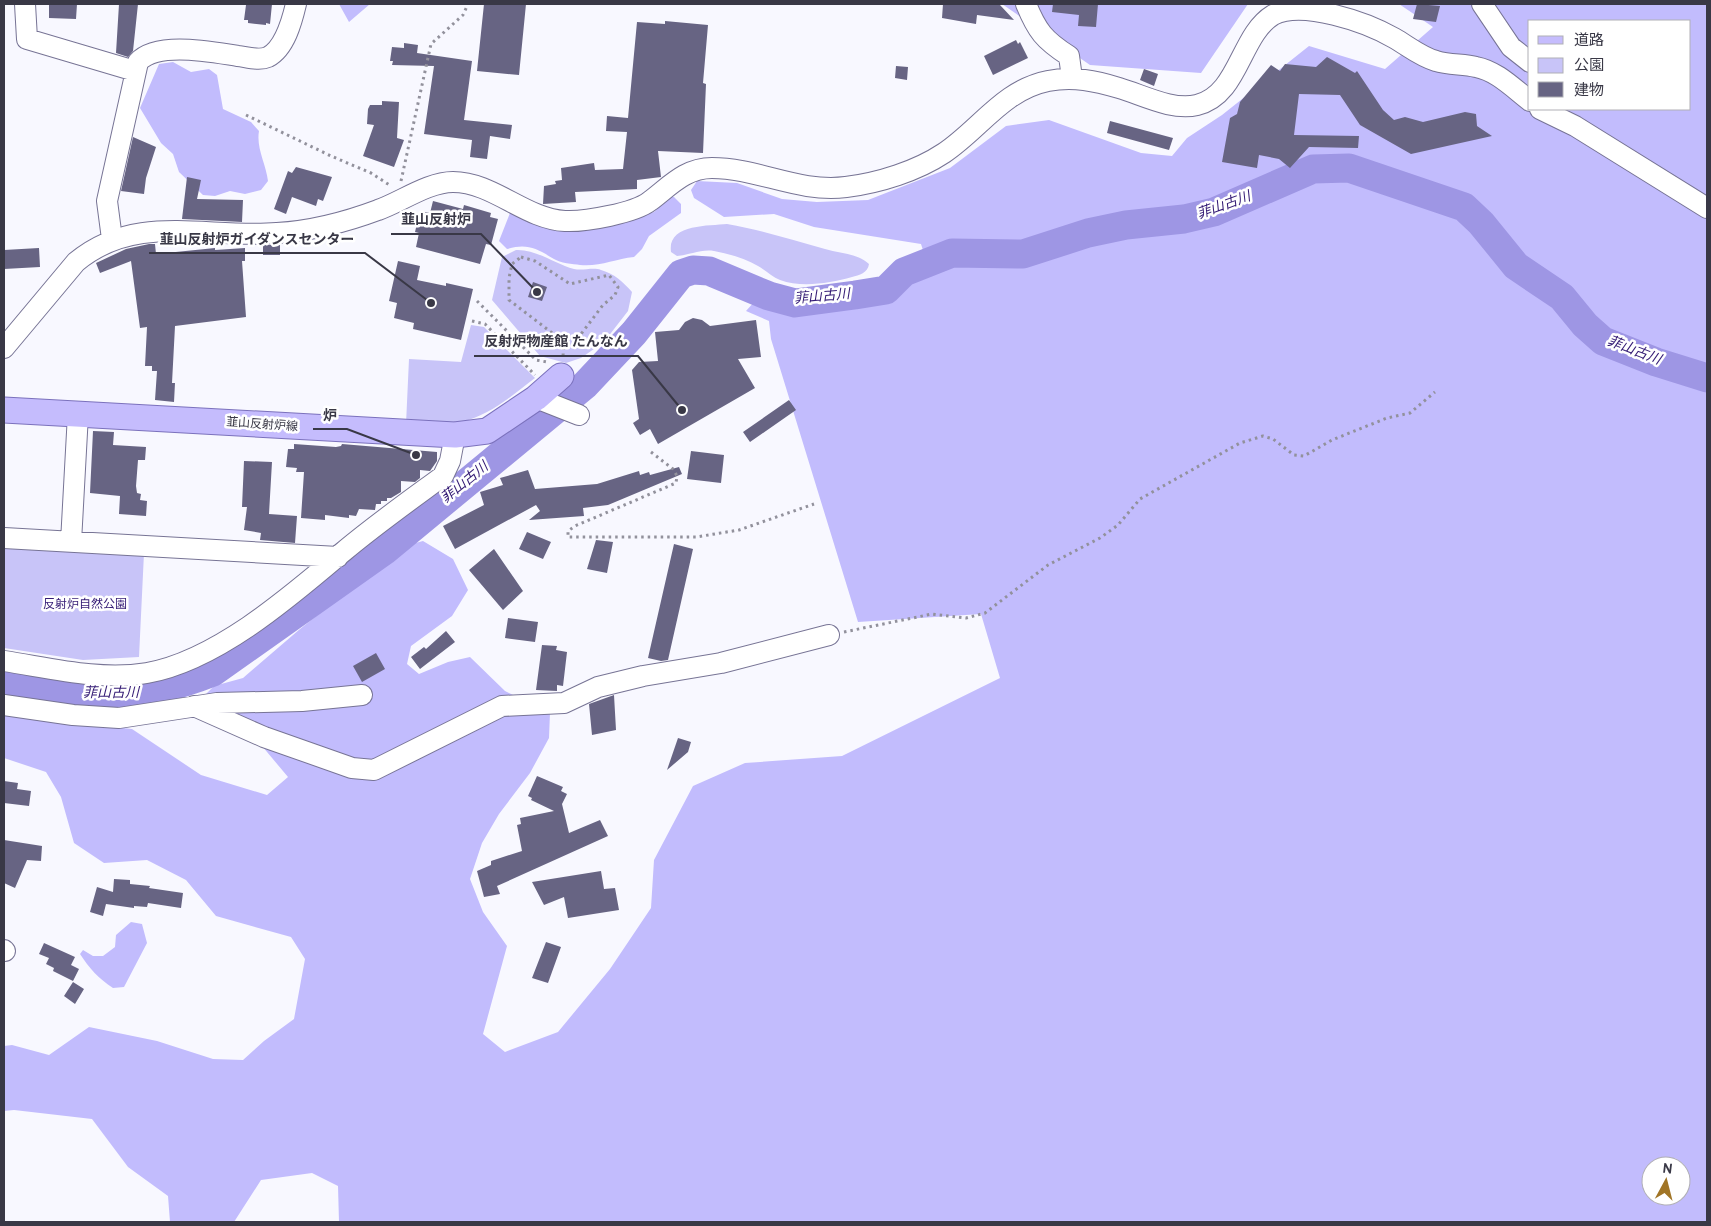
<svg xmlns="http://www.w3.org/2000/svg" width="1711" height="1226" viewBox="0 0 1711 1226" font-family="Overpass,'Noto Sans JP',sans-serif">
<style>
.green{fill:#c8c4f8}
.forest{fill:#c2bcfd;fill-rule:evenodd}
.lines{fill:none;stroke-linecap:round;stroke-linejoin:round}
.river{stroke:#9e96e4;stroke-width:29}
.building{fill:#676483}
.minor-casing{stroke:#777495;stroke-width:22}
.major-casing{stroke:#7b71bc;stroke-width:27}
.path{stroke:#92919c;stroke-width:3;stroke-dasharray:2.5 4;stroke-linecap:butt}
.minor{stroke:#fff;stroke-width:20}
.major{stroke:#c5bcfd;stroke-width:25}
.labels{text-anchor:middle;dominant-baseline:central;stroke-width:5;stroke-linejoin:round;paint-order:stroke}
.street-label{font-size:12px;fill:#393846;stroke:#fff}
.park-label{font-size:12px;fill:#341b75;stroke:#fff}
.water-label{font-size:14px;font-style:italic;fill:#331a74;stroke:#fff}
.leader{fill:none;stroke:#393846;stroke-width:2}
.callout-dot{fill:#393846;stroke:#fff;stroke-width:2}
.callout-label{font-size:14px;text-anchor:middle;font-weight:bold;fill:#393846;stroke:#fff;stroke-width:5;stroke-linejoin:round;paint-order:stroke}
</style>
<rect width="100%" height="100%" fill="#f8f8ff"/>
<!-- green -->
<path class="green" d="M727 224C761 230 792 240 825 249 841 254 857 253 869 264 868 273 859 275 852 277 830 283 802 288 780 280 772 277 765 270 758 266 745 258 729 254 714 251 701 249 690 255 677 256L671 252C667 224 708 226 727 224Z
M516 250C536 249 555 264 574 269 583 271 593 267 601 270 615 274 623 282 632 292L628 311 604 342 581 358 566 363 540 356 492 300 502 257Z
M471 325 484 327 535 378C513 395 489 416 461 422 444 426 424 423 406 424L409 359 461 362Z
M4 545 144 553 139 657 83 660 4 648Z"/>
<!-- forest -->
<path class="forest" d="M339 4H370L349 22Z
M1002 4H1248L1201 73 1090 65Z
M1399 4H1707V1222H339L338 1186 312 1173 261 1180 234 1222H170L168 1196 128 1167 92 1119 14 1110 4 1111V1046L12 1045 49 1055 89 1027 157 1041 213 1059 243 1060 264 1041 294 1019 305 959 291 937 216 916 186 880 147 860 104 863 74 843 61 797 46 772 4 758V714L132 729 201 775 267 795 288 777 262 746 205 695 214 686 243 678 300 629 404 546 423 541 453 559 468 590 452 616 411 646 407 664 419 674 448 662 470 657 505 691 550 713 549 738 530 773 499 814 482 843 470 879 483 912 507 946 483 1034 505 1052 558 1032 610 969 651 908 654 860 693 786 745 763 842 756 1000 678 981 614 858 622 771 339 769 321 746 311 755 301 800 310 887 298 929 269 921 244 814 227 774 214 724 217 694 198 691 190 697 181 737 183 782 199 817 202 868 200 950 168 1006 126 1049 120 1141 153 1172 156 1187 138 1222 115 1309 46 1385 69 1433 27ZM1530 21H1690V109H1530ZM1651 1166H1681V1196H1651Z
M173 62 191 72 209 69 217 75 223 109 251 122 259 131C256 148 266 164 268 181L261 190 245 194 230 191 215 196 203 195 179 172 173 154 161 143 140 108 159 64Z
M669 197H674L681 204V213L649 236 642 249 634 257C615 259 599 267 580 265 573 264 560 263 554 259 537 249 528 243 507 249L499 241 510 213 631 218 654 212Z
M131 922 142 924 147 943 124 987 113 988C99 979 89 968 80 954L83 950 93 956H103L115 947 116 935Z"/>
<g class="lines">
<!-- river -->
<path class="river" d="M4 682C34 687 65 694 96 695 137 697 175 687 213 672L384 551 585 385 634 333 681 274 693 270 709 271 769 296 795 303 855 295 886 290 904 272 952 253 1023 254 1088 233 1126 225 1184 219 1214 212 1313 169 1349 168 1464 207 1481 223 1516 266 1562 297 1585 325 1603 341 1656 362 1707 378"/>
</g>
<!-- building -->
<path class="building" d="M49 4H77L76 19 49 18Z
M119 4H138L133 51 128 57 116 53Z
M248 4H272L270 24 266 23V25L248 23V20H244L246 5Z
M484 4H526L519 75 477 71Z
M943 4 1000 5 1014 20 977 15 976 24 942 18Z
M1053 4H1098L1096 27 1078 26 1079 15 1052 12Z
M1417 4 1440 6 1436 22 1413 19Z
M665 21 708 25 703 83 706 84 703 153 658 151 661 177 637 180V189L575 192 576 202 543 204 544 186 556 184 555 181 562 180 561 168 594 163 595 170 623 169 627 132 606 131 607 116 628 118 637 22 665 24Z
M1016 40 1018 44 1020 42 1028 58 993 75 984 56Z
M404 43 418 45 417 53 472 61 464 120 512 125 510 139 490 136 487 159 470 157 472 140 424 134 434 66 392 65 393 61H390L392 47 404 48Z
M1327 57 1355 73 1357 71 1383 110 1394 120 1405 117 1423 122 1465 112 1476 114 1477 126 1492 136 1411 154 1360 125 1340 95 1299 94 1294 135 1359 136 1358 148 1309 147 1290 168 1279 159 1259 155 1257 168 1222 162 1230 118 1237 114 1240 102 1271 65 1280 71 1285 64 1316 67Z
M896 66 908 67 907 80 895 78Z
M1144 69 1158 74 1154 86 1140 80Z
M382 101 399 102 397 138 404 140 394 167 363 156 374 125 367 124 368 109 370 105H382Z
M1110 121 1173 138 1169 150 1107 133Z
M133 137 156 147 146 178 144 194 121 191Z
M296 167 332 177 323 201 318 199 316 206 292 197 286 214 274 209 288 171 292 173Z
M187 177 201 180 197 199 243 200 242 222 182 219Z
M433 201 463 209 464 205 491 213 490 217 498 219 491 245 486 244 480 264 416 247 419 233 415 232 420 211 430 213Z
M149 244H155L156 254 215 248V250L245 248V261H242L246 317 175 326 172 383H175L174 402 155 400 157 371H152V366H145L147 327 140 328 131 261 100 273 96 263 126 249Z
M263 245H280V255H263Z
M39 248 40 267 4 269V250Z
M398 261 420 266 417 280 446 286V283L473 289 461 340 413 329 414 323 394 318 397 303 389 301Z
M533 282 547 287 542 301 528 297Z
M693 318 702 320 710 326 756 320 761 357 738 359 755 388 658 444 650 429 640 435 633 423 639 419 632 370 639 362 658 361 655 332 679 330 685 322Z
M789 400 796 410 750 442 743 432Z
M93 431 114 432 113 445 146 447 145 460H138L136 486 137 493 141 494 140 500 147 501 146 516 119 514 120 496 90 493Z
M294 444 336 447 341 446 342 444 437 452V461L430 471 420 470V478L415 482 401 481V492L391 498H387V501H381V504H376L375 510 359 509 356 516 349 515V518L325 515V520L301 518 304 472H296L297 468 286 467 288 449H294Z
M691 451 724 455 721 483 687 479Z
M244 461 272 462 269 514 297 516 295 543 260 540 261 533 244 530 247 507H242Z
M679 467 682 474 608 505 583 508 584 516 529 520 540 511 536 505 455 549 443 526 484 505 480 492 503 485 500 478 528 470 535 489 597 484 639 471 640 475 649 472 650 475Z
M527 532 551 542 543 559 519 549Z
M596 540 613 542 607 573 587 569Z
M674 544 693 549 668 660 661 661 648 658Z
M494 549 523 591 503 610 469 570Z
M508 618 538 622 535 642 505 638Z
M446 631 455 642 420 669 411 657 424 647 426 649Z
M542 645 557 646 556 650 567 652 563 686 557 685V691L536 690Z
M376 653 385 669 362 682 353 666Z
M614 695 616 730 592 735 589 704Z
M678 738 691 742 688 752 667 770Z
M537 776 563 787 561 791 567 794 562 804 569 833 600 820 608 836 497 886 500 894 484 897 477 871 491 865V861L522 851 517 825 521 824 520 818 554 811 531 800 532 798 528 796Z
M4 781 18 783 17 789 31 791 29 806 4 803Z
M4 840 42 846 41 861 27 860 15 888 4 883Z
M601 871 604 889 615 888 619 910 568 918 564 897 544 905 532 882Z
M114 879 130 880V884L150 886 149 888 183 893 181 908 148 903 147 907 134 906V908L106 904 103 916 90 912 97 887 113 892Z
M546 942 561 947 548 983 532 978Z
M44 943 75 957 71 965 79 969 73 981 53 971 54 968 46 964 49 958 39 954Z
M73 982 84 989 75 1004 64 996Z"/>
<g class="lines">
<!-- minor casing -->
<g class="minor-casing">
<path id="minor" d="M25 4 27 39 135 71
M1026 4C1037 31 1044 40 1069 56L1072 78
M1482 4 1511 47 1530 62
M1540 109 1575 126 1707 208
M112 239 107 201 138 62C157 41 211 52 238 56 247 57 259 61 268 57 285 48 292 21 296 4
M4 348 76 262C136 212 206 239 277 233 310 231 346 222 378 210 401 202 428 182 453 182 493 182 525 219 565 221 585 222 635 213 650 201 670 186 685 168 712 168 758 168 798 193 846 187 879 183 917 171 944 153 980 129 1003 90 1048 81 1073 76 1096 81 1119 88 1143 95 1172 111 1197 105 1239 95 1240 35 1273 15 1303 0 1366 22 1394 38 1408 46 1421 57 1436 61 1449 65 1463 64 1476 67 1497 71 1513 88 1530 101
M536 398 579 415
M4 538 338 557
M71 542 78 414
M4 661C50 668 100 681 147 673 216 661 290 597 343 552 375 525 409 501 443 476L450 461 455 435
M4 705 73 715 119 718 217 703 302 701 362 695
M194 706 264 737 352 768 374 770 502 706 564 703 598 687 643 676 721 663 829 635
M4 950 5 951"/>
</g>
<!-- major casing -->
<g class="major-casing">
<path id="major" d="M4 410 455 435 487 431 536 398 561 376"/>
</g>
<!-- path -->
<path class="path" d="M246 115 331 156 371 173 391 186
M401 181 431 44 463 15 468 4
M521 257 535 261 570 284 609 275 618 287 615 295 603 305 575 342H564L509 300V278L512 264Z
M477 301 536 360 547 362
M472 321 485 324 535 375
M563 356 564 342
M651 452 673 469 677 476 676 483 575 526 568 531V537H696L739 530 814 504
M844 632 932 614 966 618 985 613 1048 565 1100 538 1118 525 1140 499 1240 443 1263 436 1273 439 1294 455 1304 456 1332 440 1387 418 1410 413 1435 392"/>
<!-- minor -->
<use href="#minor" class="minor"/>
<!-- major -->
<use href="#major" class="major"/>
</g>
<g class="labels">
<!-- street labels -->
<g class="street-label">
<text transform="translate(262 425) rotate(4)">韮山反射炉線</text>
</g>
<!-- park labels -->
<g class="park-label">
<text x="85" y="605">反射炉自然公園</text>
</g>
<!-- water labels -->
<g class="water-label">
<text transform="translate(1224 206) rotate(-20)">菲山古川</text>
<text transform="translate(822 297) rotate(-5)">菲山古川</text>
<text transform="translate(1634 351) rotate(21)">菲山古川</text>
<text transform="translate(465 483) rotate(-39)">菲山古川</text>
<text x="111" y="693">菲山古川</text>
</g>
</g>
<!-- callouts -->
<path class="leader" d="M537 292L481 234H391M431 303L365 253H149M682 410L638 356H474M416 455L347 429H313"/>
<g class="callout-dot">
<circle cx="537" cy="292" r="5"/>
<circle cx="431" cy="303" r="5"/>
<circle cx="682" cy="410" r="5"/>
<circle cx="416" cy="455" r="5"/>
</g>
<g class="callout-label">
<text x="436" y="224">韮山反射炉</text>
<text x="257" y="244">韮山反射炉ガイダンスセンター</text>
<text x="556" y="346">反射炉物産館 たんなん</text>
<text x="330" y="420">炉</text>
</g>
<!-- border -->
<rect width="1711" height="1226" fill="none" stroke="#393846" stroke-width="10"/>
<!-- legend -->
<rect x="1528" y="20" width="162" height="90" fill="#ffffff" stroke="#b0afb5"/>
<rect x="1538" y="36" width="25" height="8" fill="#c5bcfd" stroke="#b0afb5"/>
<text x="1574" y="45" font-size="15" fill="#393846">道路</text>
<rect x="1538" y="58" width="25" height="15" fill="#c8c4f8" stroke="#b0afb5"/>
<text x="1574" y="70" font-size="15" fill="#393846">公園</text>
<rect x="1538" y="82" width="25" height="15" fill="#676483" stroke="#b0afb5"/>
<text x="1574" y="95" font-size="15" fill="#393846">建物</text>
<!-- north arrow -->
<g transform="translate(1666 1181) rotate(7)"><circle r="24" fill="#ffffff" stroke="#b0afb5"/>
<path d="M0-4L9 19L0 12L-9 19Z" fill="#a17526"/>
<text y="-8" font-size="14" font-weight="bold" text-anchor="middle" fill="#393846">N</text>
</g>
</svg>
